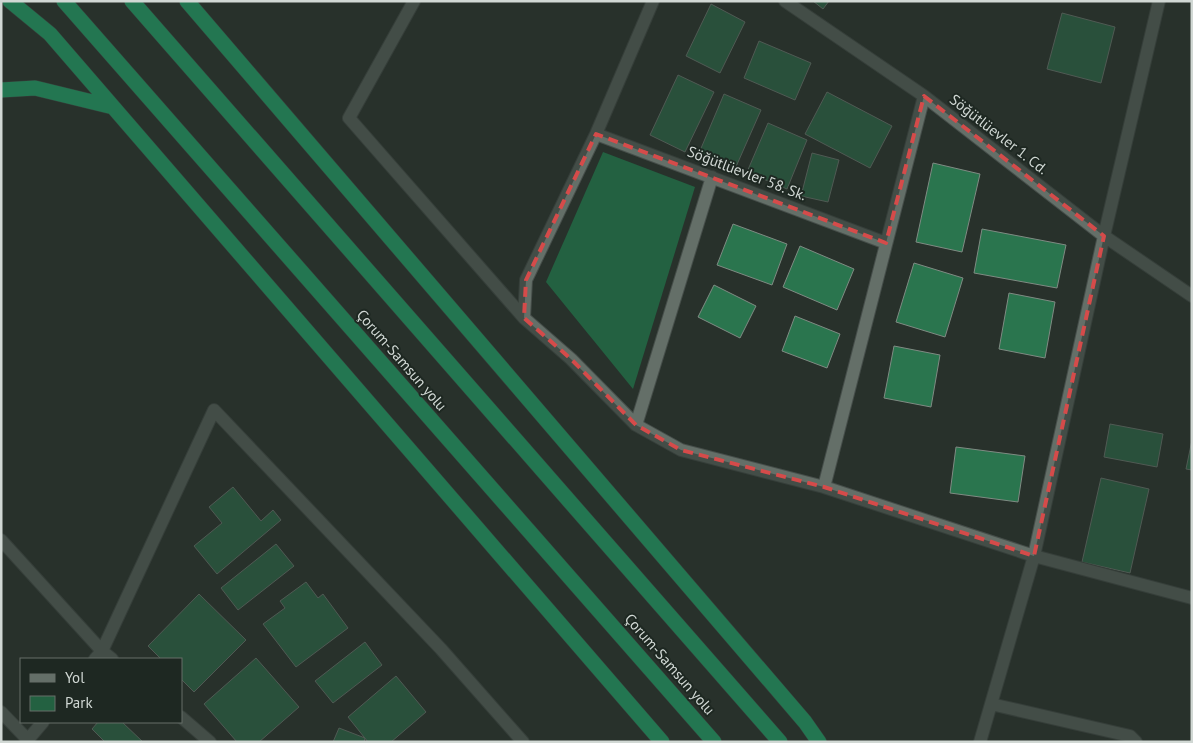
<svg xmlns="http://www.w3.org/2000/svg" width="1193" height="743" viewBox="0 0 1193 743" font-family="'PT Sans',sans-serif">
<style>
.green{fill:#236141}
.building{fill:#2a754e;stroke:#7f8b83}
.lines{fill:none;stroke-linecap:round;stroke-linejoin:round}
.minor-casing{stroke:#464e4a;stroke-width:14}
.highway-casing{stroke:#464e4a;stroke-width:16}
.minor{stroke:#646f68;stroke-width:12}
.highway{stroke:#1ec97f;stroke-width:15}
.marked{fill:none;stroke:#d54b4a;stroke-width:4;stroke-dasharray:10 6;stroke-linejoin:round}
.labels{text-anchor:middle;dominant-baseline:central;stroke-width:4;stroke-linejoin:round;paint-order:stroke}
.street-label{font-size:15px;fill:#d1d8d4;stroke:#1e2822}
</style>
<rect width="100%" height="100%" fill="#28312b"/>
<!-- green -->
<path class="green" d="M603 152 695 187 633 389 546 282Z"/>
<!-- building -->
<path class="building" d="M813 1H829L823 9Z
M711 4 745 22 720 73 686 56Z
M1062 13 1115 27 1101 83 1047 69Z
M759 41 811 63 795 100 744 78Z
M678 75 714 92 685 152 650 135Z
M827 92 892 126 870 168 805 134Z
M724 94 761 110 735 169 699 153Z
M768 123 807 140 787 189 747 172Z
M812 153 839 160 828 202 801 196Z
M933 163 980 174 962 252 916 242Z
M733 224 787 244 772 285 717 265Z
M982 229 1066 245 1057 288 974 273Z
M800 246 854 269 837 310 783 287Z
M914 263 963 278 945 337 896 322Z
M714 285 756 306 740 338 698 317Z
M1009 293 1055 302 1045 358 999 349Z
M795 316 840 334 827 368 782 351Z
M894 346 940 355 931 407 884 398Z
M1110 424 1163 434 1157 467 1104 457Z
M1192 440V470L1186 469Z
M956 447 1025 456 1018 502 950 493Z
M1101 478 1149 489 1130 573 1082 562Z
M233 487 261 521 273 510 281 520 217 574 194 546 222 523 209 507Z
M276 544 294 566 238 610 221 588Z
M306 582 318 598 323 594 348 628 296 667 263 624 285 608 280 601Z
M199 594 246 640 194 692 181 679V659H161L148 646Z
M365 642 382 665 333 703 315 681Z
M256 658 299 707 259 742H237L204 704Z
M396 676 426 712 391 742H368L348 717Z
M98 722H122L143 742H105L92 729Z
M339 728 365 738 364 742H333Z"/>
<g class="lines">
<!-- minor casing -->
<g class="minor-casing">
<path id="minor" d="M414 1 349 118 524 318 571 359 636 425 681 450 824 487
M785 1 924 96 1104 236 1192 296
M924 96 824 487 1034 556 1192 598
M596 134 886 243
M524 318 526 280 596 134 653 1
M636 425 712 177
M1 540 102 651 112 659
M95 659 102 651 214 410 441 649 523 742
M991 704 1130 736 1136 742
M1 712 28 740
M181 717 210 742
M26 742 43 722
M980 742 1034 556 1104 236 1159 1"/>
</g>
<!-- highway casing -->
<g class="highway-casing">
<path id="highway" d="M10 1 50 34 662 742
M64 1 714 742
M132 1 780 742
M187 1 805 722 819 742
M1 90 35 88 113 107"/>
</g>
<!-- minor -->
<use href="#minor" class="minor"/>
<!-- highway -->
<use href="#highway" class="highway"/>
</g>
<!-- marked area -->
<path d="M0 0H1193V743H0ZM924 96 1104 236 1034 556 824 487 681 450 636 425 571 359 524 318 526 280 596 134 886 243Z" fill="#28312b" fill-opacity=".55" fill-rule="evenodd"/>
<path class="marked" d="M924 96 1104 236 1034 556 824 487 681 450 636 425 571 359 524 318 526 280 596 134 886 243Z"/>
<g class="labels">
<!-- street labels -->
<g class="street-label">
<text transform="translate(999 134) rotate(38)">Söğütlüevler 1. Cd.</text>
<text transform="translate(747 173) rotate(21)">Söğütlüevler 58. Sk.</text>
<text transform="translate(402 360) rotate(49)">Çorum-Samsun yolu</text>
<text transform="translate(670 664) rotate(49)">Çorum-Samsun yolu</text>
</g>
</g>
<!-- border -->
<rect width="1193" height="743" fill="none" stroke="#d1d8d4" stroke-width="5"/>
<!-- legend -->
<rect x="20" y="658" width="162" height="65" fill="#1e2822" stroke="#666e69"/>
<rect x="30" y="674" width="25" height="8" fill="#646f68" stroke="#666e69"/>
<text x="65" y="683" font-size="15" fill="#d1d8d4">Yol</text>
<rect x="30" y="696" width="25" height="15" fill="#236141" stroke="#666e69"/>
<text x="65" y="708" font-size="15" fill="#d1d8d4">Park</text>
</svg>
